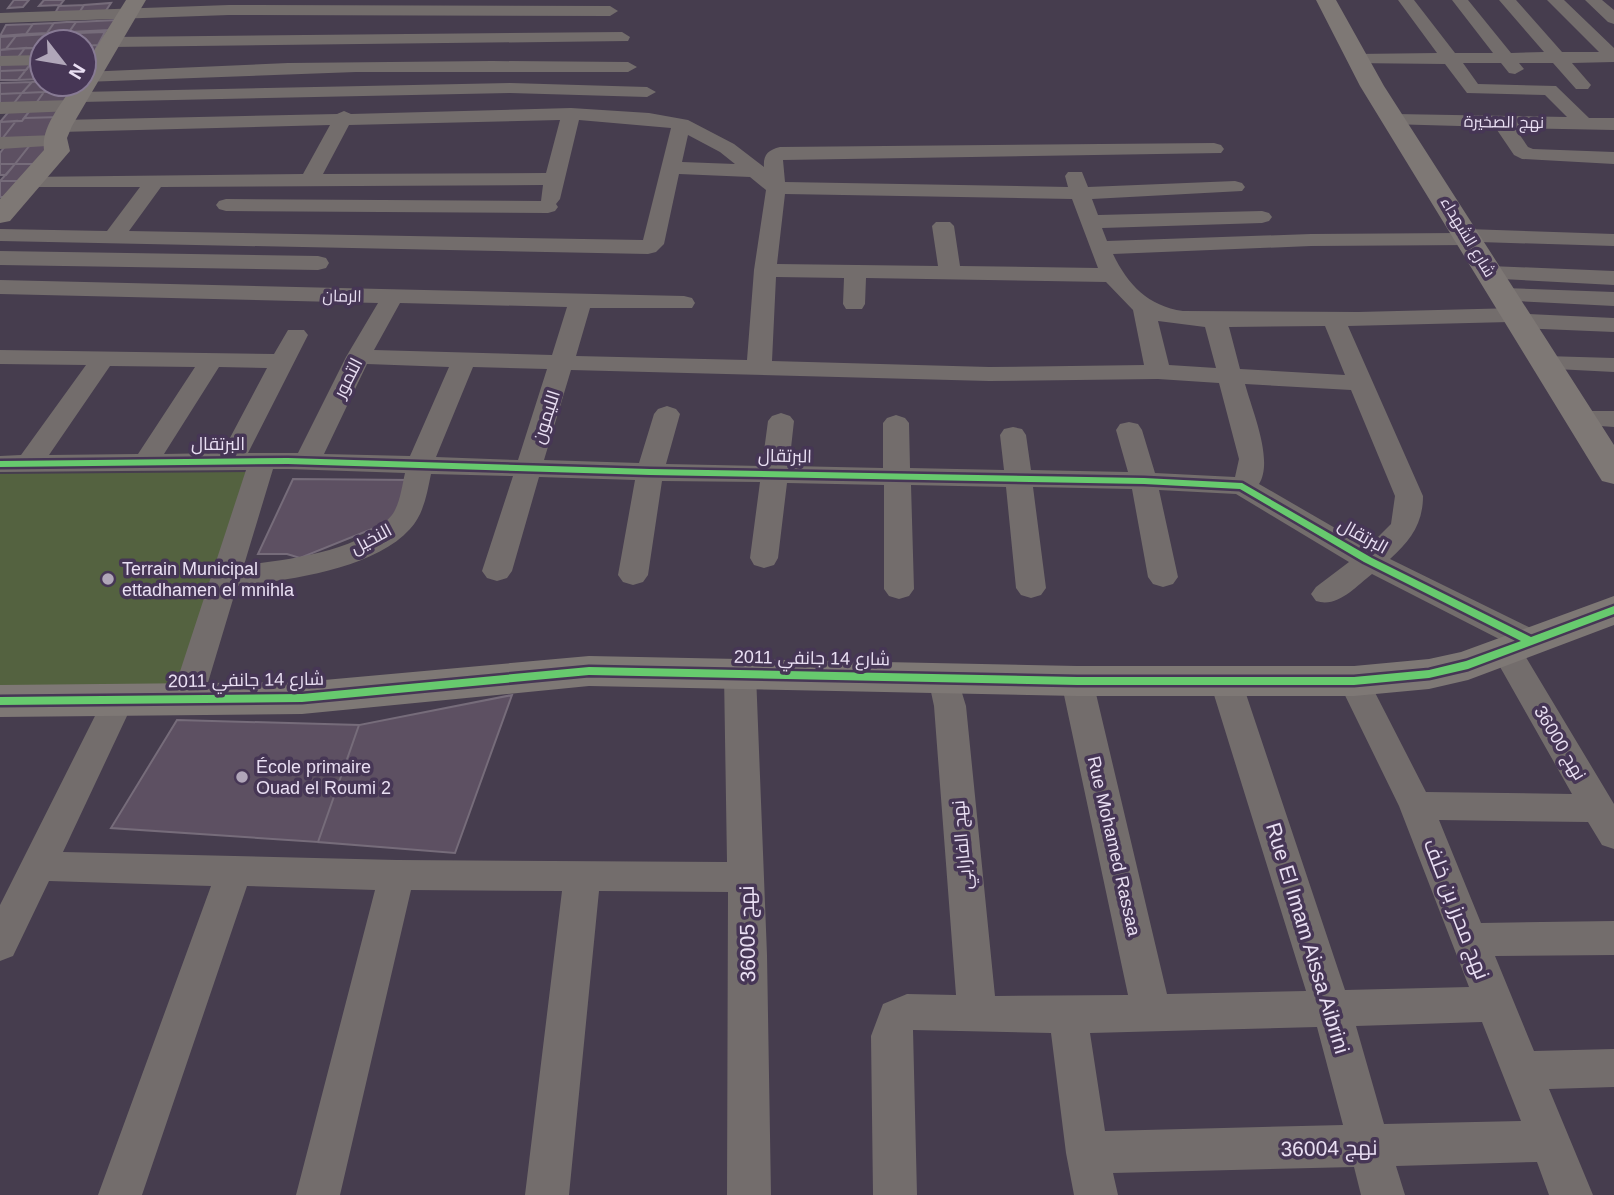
<svg xmlns="http://www.w3.org/2000/svg" width="1614" height="1195" viewBox="0 0 1614 1195" font-family="Arial,Cairo,sans-serif">
<style>
.green{fill:#546240}
.building{fill:#5d5062;stroke:#766c7a;stroke-width:2}
.lines{fill:none;stroke-linecap:round;stroke-linejoin:round}
.street{fill:#736d6c;fill-rule:evenodd}
.secondary{fill:#7e7875;fill-rule:evenodd}
.cycleway-casing{stroke:#463655;stroke-width:5}
.cycleway{fill:#67ca6e;fill-rule:evenodd}
.poi-dot{fill:#b0a6b9;stroke:#463655;stroke-width:2.5}
.labels{text-anchor:middle;dominant-baseline:central;stroke-width:7;stroke-linejoin:round;paint-order:stroke}
.far-street-label{font-size:16px;fill:#e9dff3;stroke:#463655}
.street-label{font-size:18px;fill:#e9dff3;stroke:#463655}
.poi-label{font-size:18px;fill:#e9dff3;stroke:#463655;text-anchor:start}
.near-street-label{font-size:21px;fill:#e9dff3;stroke:#463655}
</style>
<rect width="100%" height="100%" fill="#463d4e"/>
<!-- green -->
<path class="green" d="M253 472 178 692 0 685V474Z"/>
<!-- building -->
<path class="building" d="M14 0H29L23 7 8 8Z
M44 0H64L60 5 39 6Z
M111 3 105 12 79 13 84 5Z
M84 5 79 13 54 15 59 6Z
M117 20 110 30 69 32 76 22Z
M67 22H76L69 32 47 33 54 23Z
M54 23 47 33 26 34 33 24Z
M33 24 26 34 0 36 6 25Z
M105 32 98 45 84 46V42H72L79 33Z
M79 33 72 42H44L49 34Z
M49 34 39 48 6 49 16 36Z
M16 36 6 49 0 50V37Z
M98 45 92 57H84V46Z
M25 48H42V59L16 60Z
M25 48 16 60 0 61V50Z
M34 60 26 70 0 71V62Z
M42 65V79L18 80 29 66Z
M26 70 18 80H0V71Z
M42 81V84H51L44 92 22 93 32 82Z
M32 82 22 93 0 94V83Z
M51 84H81L76 91 44 92Z
M76 91 71 103 34 106 44 92Z
M44 92 34 106 11 107 22 93Z
M22 93 11 107 0 108V94Z
M69 106 61 117 24 118 32 108Z
M32 108 22 121 0 122 11 109Z
M61 117 46 137 2 139 16 121H22L24 118Z
M16 121 2 139H0V122Z
M55 144 38 164H15L30 145Z
M6 145H30L15 164H0V153Z
M0 164H15L6 175H0Z
M15 164H38L24 181H0Z
M0 181H24L11 197H0Z
M293 479 412 480 397 519 300 558 287 554H258Z
M512 695 455 853 318 842 359 725Z
M177 720 359 725 318 842 111 828Z"/>
<g class="lines">
<!-- street -->
<path class="street" d="M1398 0H1414L1455 53H1493L1452 0H1468L1511 53 1544 52 1499 0H1516L1562 52H1599L1547 0H1564L1614 48V62L1572 63 1591 85 1588 89H1576L1553 63H1519L1524 69 1515 74 1509 73 1501 63H1463L1478 84 1556 86 1589 118H1614V130L1515 128 1528 147 1533 149 1614 152V164L1522 159 1514 155 1495 127 1388 124 1386 120 1395 114 1567 117 1545 95 1467 93 1445 64 1350 63 1347 59 1350 55 1356 54 1437 53Z
M1585 0H1602L1614 10V24L1608 22Z
M229 5 610 6 618 11 610 16 229 15 0 23V13Z
M622 32 630 37 628 41 111 47 103 42 111 37Z
M42 55V65L0 66V56Z
M492 61 628 62 637 67 628 72H356L84 82V72L288 63Z
M510 83 647 87 656 92 647 97 510 93 81 102 83 105 81 109 74 111 0 114V102L72 100 70 97 73 93 79 92Z
M571 108 649 113 688 120 734 144 764 167C763 155 768 150 780 147L1214 143 1221 145 1224 149 1221 153 783 160 785 182 1068 187 1065 176 1068 172H1082L1088 187 1235 181 1242 183 1245 187 1242 191 1092 199 1098 215 1262 211 1269 213 1272 217 1269 221 1262 223 1102 228 1107 241 1311 234 1458 233 1467 229 1614 234V246L1479 242 1470 245 1311 246 1113 254C1128 285 1148 306 1183 311L1358 312 1517 308 1525 310 1528 314 1614 318V332L1521 328 1510 322 1348 326 1423 496C1423 524 1410 541 1390 559L1541 633 1545 641 1541 649 1530 652 1521 649 1614 804V849L1602 845 1588 822 1439 820 1481 923 1614 921V955L1495 956 1534 1051 1614 1049V1087L1549 1089 1593 1195H1549L1537 1162 1396 1166 1405 1195H1361L1354 1167 1113 1173 1118 1195H1074L1066 1153 1051 1033 913 1030 917 1195H873L871 1036 883 1004 907 994 956 995 934 706 928 678 933 670 944 666 955 670 966 706 995 996 1128 995 1061 681 1066 673 1077 669 1088 673 1093 681 1167 994 1306 991 1210 682 1215 674 1226 670 1237 674 1242 682 1345 990 1469 987 1399 806 1338 681 1343 673 1354 669 1365 673 1426 792 1572 794 1491 651 1495 643 1503 641 1372 574C1355 587 1338 608 1316 601L1311 594 1316 587 1349 562 1236 494 1159 490 1178 577 1173 584 1163 587 1153 584 1148 577 1132 489 1033 487 1046 588 1041 595 1031 598 1021 595 1016 588 1006 487 911 485 914 589 909 596 899 599 889 596 884 589V485L787 483 778 558 774 565 764 568 754 565 750 558 760 482 662 481 648 575 643 582 633 585 623 582 618 575 635 480 539 477 512 571 507 578 497 581 487 578 482 571 513 476 431 474C427 493 424 514 410 529 374 569 289 580 237 586L203 699 198 708 187 711 176 708 171 699 246 470 0 472V456L21 455 86 365 0 364V350L274 354 288 330H304L308 335 248 453H298L346 357 378 303 0 294V280L684 296 692 298 695 303 692 308H590L576 356 747 360 754 270 766 190 750 177 679 174 664 244 656 252 648 254 0 241V229L107 231 140 187H30L23 185 20 181 23 177 303 174 330 125 60 132 51 126 60 120 337 114 344 111 351 114ZM560 120 546 173 323 174 349 125ZM579 120 671 128 643 240 129 231 161 187 543 185 541 201 226 199 219 201 216 205 219 209 226 211 548 213 555 211 558 207 556 204 560 199ZM688 135 720 152 735 164 682 162ZM785 194 1072 199 1098 268 960 266 954 226 950 222H936L932 226 938 266 777 264ZM776 277 844 278 843 304 846 309H862L865 304 866 278 1106 282 1133 310 1144 365 989 367 772 361ZM400 303 567 307 552 355 374 350ZM1158 321 1205 327 1216 368 1169 365ZM1325 326 1345 375 1240 369 1229 327ZM367 364 449 367 410 456 324 454ZM110 366 195 367 138 454 49 455ZM219 367 267 368 222 453 164 454ZM473 367 547 369 518 460 436 457ZM571 370 989 381 1158 379 1219 383 1239 459 1235 477 1155 473 1142 430 1138 424 1129 422 1120 424 1116 430 1128 472 1031 470 1026 435 1022 429 1013 427 1004 429 1000 435 1004 470 910 468 909 423 905 418 896 415 887 418 883 423V468L789 466 794 421 790 416 781 413 772 416 768 421 762 466 666 464 680 414 676 409 667 406 658 409 654 414 639 463 544 460ZM1245 384 1351 390 1395 496 1391 524 1368 547 1259 484C1274 461 1252 410 1245 384ZM273 469H288L405 473C402 486 400 504 392 515 363 551 287 560 244 565ZM1482 1022 1521 1121 1384 1124 1356 1026ZM1317 1027 1343 1125 1105 1131 1090 1033Z
M55 135 62 137 65 141 62 145 0 149V137Z
M0 251 318 256 326 258 329 263 326 268 318 270 0 265Z
M1490 266 1614 271V285L1482 278 1479 273 1482 268Z
M1504 288 1614 292V306L1496 300 1493 295 1496 290Z
M1545 356 1614 358V372L1536 368 1533 363 1536 358Z
M1581 411H1614V427L1572 424 1568 419 1572 414Z
M740 662 751 666 756 674 767 955 771 1195H727L728 892 599 891 569 1195H525L562 891 411 890 340 1195H296L375 890 247 886 142 1195H98L211 886 49 881 13 956 0 961V905L107 692 118 689 129 692 134 701 63 852 397 860 727 862 724 674 729 666Z"/>
<!-- secondary -->
<path class="secondary" d="M126 0H146L72 126 67 138 70 151 10 221 0 223V199L44 150C41 126 62 104 74 84H84V67Z
M1316 0H1336L1384 86 1614 445V484L1602 481 1597 473 1360 86Z
M1614 596V625L1468 680 1429 689 1354 696H1077L589 686 302 714 0 717V685L302 682 589 656 1077 666H1354L1429 659 1461 652Z"/>
<!-- cycleway casing -->
<g class="cycleway-casing">
<path id="cycleway" d="M288 458 650 469 1144 478 1242 483 1372 558 1531 637 1614 606V614L1468 669 1429 678 1354 685H1077L589 675 302 702 0 705V697L302 694 589 667 1077 677H1354L1429 670 1466 661 1521 641 1364 562 1240 489 1144 484 650 475 288 464 0 467V461Z"/>
</g>
<!-- cycleway -->
<use href="#cycleway" class="cycleway"/>
</g>
<!-- markers -->
<g class="poi-dot">
<circle cx="108" cy="579" r="7"/>
<circle cx="242" cy="777" r="7"/>
</g>
<g class="labels">
<!-- far-street labels -->
<g class="far-street-label">
<text transform="translate(1504 122) rotate(1)">نهج الصخيرة</text>
<text transform="translate(1468 237) rotate(59)">شارع الشهداء</text>
<text transform="translate(342 296) rotate(1)">الرمان</text>
</g>
<!-- street labels -->
<g class="street-label">
<text transform="translate(348 378) rotate(-63)">التمور</text>
<text transform="translate(546 417) rotate(-72)">الليمون</text>
<text x="218" y="444">البرتقال</text>
<text transform="translate(785 456) rotate(1)">البرتقال</text>
<text transform="translate(1363 536) rotate(29)">البرتقال</text>
<text transform="translate(371 539) rotate(-28)">النخيل</text>
<text transform="translate(812 658) rotate(1)">شارع 14 جانفي 2011</text>
<text transform="translate(246 680) rotate(-1)">شارع 14 جانفي 2011</text>
<text transform="translate(1560 743) rotate(59)">نهج 36000</text>
<text transform="translate(962 845) rotate(-95)">نهج الفارابي</text>
<text transform="translate(1114 846) rotate(77)">Rue Mohamed Rassaa</text>
</g>
<!-- poi labels -->
<g class="poi-label">
<text x="122" y="569">Terrain Municipal<tspan x="122" dy="21">ettadhamen el mnihla</tspan></text>
<text x="256" y="767">École primaire<tspan x="256" dy="21">Ouad el Roumi 2</tspan></text>
</g>
<!-- near-street labels -->
<g class="near-street-label">
<text transform="translate(1457 909) rotate(69)">نهج محرز بن خلف</text>
<text transform="translate(747 934) rotate(-91)">نهج 36005</text>
<text transform="translate(1308 938) rotate(73)">Rue El Imam Aissa Aibrini</text>
<text transform="translate(1329 1148) rotate(-1)">نهج 36004</text>
</g>
</g>
<!-- north arrow -->
<g transform="translate(63 63) rotate(121)"><circle r="33" fill="#463655" stroke="#877a94" stroke-width="2"/>
<path d="M0-5L12 26L0 18L-12 26Z" fill="#b0a6b9"/>
<text y="-10" font-size="19" font-weight="bold" text-anchor="middle" fill="#e9dff3">N</text>
</g>
</svg>
